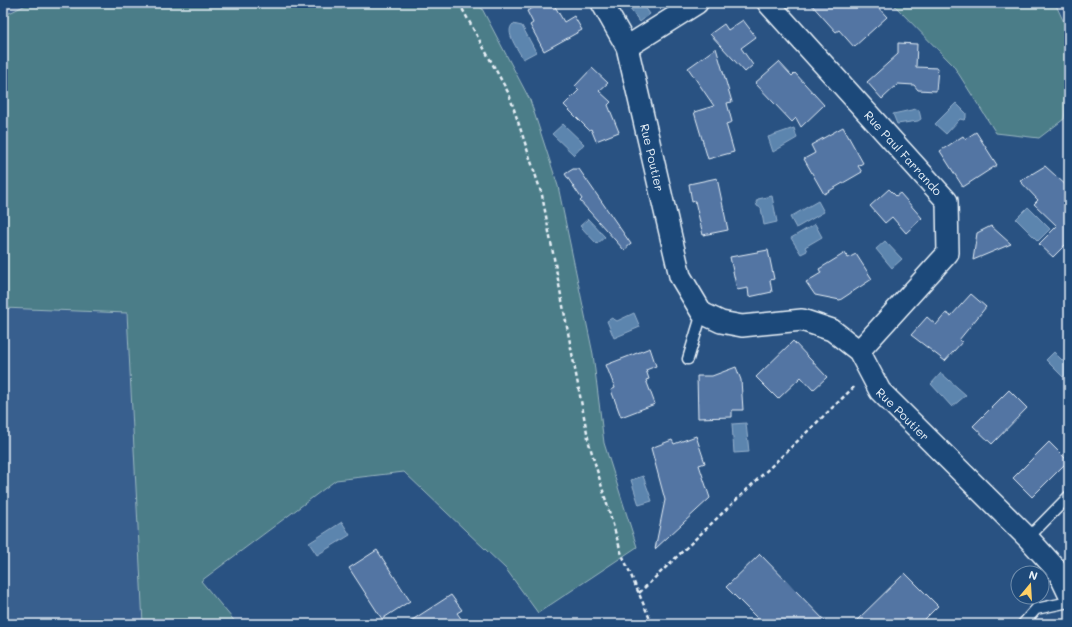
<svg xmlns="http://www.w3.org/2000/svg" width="1072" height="627" viewBox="0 0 1072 627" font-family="Mali,sans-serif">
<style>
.built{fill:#395f8e}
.green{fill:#4b7d88;stroke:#9ab7c0}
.water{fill:#5c85ae;stroke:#94b0cc}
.building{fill:#5274a3;stroke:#e8f1f8}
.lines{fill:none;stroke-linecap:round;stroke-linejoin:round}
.service-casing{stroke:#e8f1f8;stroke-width:13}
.minor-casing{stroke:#e8f1f8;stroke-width:24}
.path{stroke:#e8f1f8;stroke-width:2.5;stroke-dasharray:4 3;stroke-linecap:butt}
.service{stroke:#1f4a7a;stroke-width:10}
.minor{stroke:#1f4a7a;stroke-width:21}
.labels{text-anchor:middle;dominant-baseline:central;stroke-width:3.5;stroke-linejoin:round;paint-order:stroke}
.street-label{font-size:12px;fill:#e8f1f8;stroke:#1f4a7a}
</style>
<rect width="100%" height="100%" fill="#295282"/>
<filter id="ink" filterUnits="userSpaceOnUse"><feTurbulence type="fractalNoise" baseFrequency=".025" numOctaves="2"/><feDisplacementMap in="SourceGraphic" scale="8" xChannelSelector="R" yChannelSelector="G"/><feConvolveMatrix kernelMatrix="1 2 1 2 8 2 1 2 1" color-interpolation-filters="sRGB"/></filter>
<g filter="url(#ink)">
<!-- built -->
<path class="built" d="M3 3H30L3 16Z
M3 308 127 312 143 624H3Z"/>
<!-- green -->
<path class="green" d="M30 3H479L530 100 558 186 593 354 604 443 637 547 538 613 506 569 404 472 336 480 201 581 237 624H143L127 313 3 308V16Z
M892 3H1055L1069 33V82L1064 119 1039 138 996 133 953 65Z"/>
<!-- water -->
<path class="water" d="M628 3H642L650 14 640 22 626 4Z
M513 24 522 26 536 52 523 59C518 49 504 32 513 24Z
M956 103 966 113V118L964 120 960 119 946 134 935 124Z
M916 109 919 110 921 119 918 121 897 124 893 114Z
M563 124 584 144 574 155 552 134Z
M794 128 797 138 773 152 768 137Z
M772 196 777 222 764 225 761 208 757 206 756 202 758 199Z
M818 201 824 212 796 228 790 217Z
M1028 207 1050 229 1038 241 1016 219Z
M588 219 605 237 597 244 580 226Z
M815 224 822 237 805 247 807 251 801 254 791 238Z
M885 241 902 259 892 268 876 249Z
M634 313 640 327 614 338 607 321 612 318 617 321Z
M1054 352 1069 367V370L1063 377 1046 360Z
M941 373 966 395 952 407 931 384Z
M746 423 749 452 734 453 732 424Z
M643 476 652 501 639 505 631 480Z
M342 522 350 535 317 555 309 543Z"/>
<!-- building -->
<path class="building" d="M542 3H553L564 22 574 16 582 30 544 51 530 25 533 23 527 11Z
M810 3H874L887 17 854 47 839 30 836 32Z
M743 20 756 37 741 48 753 65 745 72 710 34 724 24 728 30Z
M898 43 917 44 916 67 938 68 936 91 918 90 914 85 898 84 882 99 867 82 898 54Z
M716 48 732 102 727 103 732 122 726 124 734 152 708 159 694 112 714 106 688 68Z
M779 62 792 76 795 73 824 105 801 127 796 118 792 122 755 83Z
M592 68 608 83 599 91 611 102 608 105 619 132 596 141 591 129 589 130 564 105 579 90 575 86Z
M843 127 863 163 858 166 862 172 824 194 804 159 815 153 811 145Z
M976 132 997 165 963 187 940 151 963 136 965 139Z
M1045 166 1069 188V241L1053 257 1039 244 1057 226 1034 204 1038 200 1020 181Z
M573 169H579L631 244 624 250 580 201 582 199 565 174Z
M717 178 728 230 703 235 695 201 692 202 689 184Z
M889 189 896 196 900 193 922 218 906 233 892 217 885 223 870 206Z
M991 226 1011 244 973 260 977 233Z
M768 250 774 279 770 280 772 292 749 297 748 288 737 290 730 257Z
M845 253 848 258 856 254 872 279 840 300 815 295 806 282 821 273 819 269Z
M971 294 986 307 959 340 962 342 945 361 911 335 927 317 936 325 946 313 951 316Z
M793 341 827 377 813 390 801 377 778 399 756 377Z
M650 348 656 366 646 370 649 379 646 380 655 404 621 417 611 390 615 388 606 365Z
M736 367 741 380 743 410H732V417L698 418 697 376H712Z
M1009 390 1027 408 992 444 973 426Z
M696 436 705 463 699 465 710 498 655 549 665 500 651 448 672 440 674 444Z
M1049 442 1068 461 1032 497 1013 478Z
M377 550 410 601 382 619 349 568Z
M760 554 828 624H763L726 587Z
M905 573 938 606 920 624H853Z
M451 595 462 610 457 613 465 624H406Z"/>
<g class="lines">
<!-- service casing -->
<g class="service-casing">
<path id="service" d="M688 359 702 313
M1028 538 1069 496
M1023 624 1036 609 1069 602"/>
</g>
<!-- minor casing -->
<g class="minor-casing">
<g id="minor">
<path id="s1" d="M602 3 627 47 680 276 702 313 721 322 742 326 802 320 832 330 859 351 880 391 1028 538 1058 571 1069 594"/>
<path id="s2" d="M768 3 947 201 948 253 859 351"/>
<path d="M627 47 697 3"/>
</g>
</g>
<!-- path -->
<path class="path" d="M459 3 509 94 542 195 589 443 621 552 652 624
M639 593 855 386"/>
<!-- service -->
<use href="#service" class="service"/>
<!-- minor -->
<use href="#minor" class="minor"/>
</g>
</g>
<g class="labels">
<!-- street labels -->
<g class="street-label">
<text stroke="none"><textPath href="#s2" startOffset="202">Rue Paul Farrando</textPath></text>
<text stroke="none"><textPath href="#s1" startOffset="164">Rue Poutier</textPath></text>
<text stroke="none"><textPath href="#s1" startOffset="575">Rue Poutier</textPath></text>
</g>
</g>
<!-- margin -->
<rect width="1072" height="627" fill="none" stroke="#1f4a7a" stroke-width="16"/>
<rect x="8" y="8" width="1056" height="611" fill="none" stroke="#e8f1f8" stroke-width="1.5" filter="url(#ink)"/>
<!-- north arrow -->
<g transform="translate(1030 585) rotate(18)"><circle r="19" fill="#1f4a7a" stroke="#6f8dac"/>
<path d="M0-3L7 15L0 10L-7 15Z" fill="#ffd166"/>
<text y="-6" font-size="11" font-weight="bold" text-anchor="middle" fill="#e8f1f8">N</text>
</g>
</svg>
